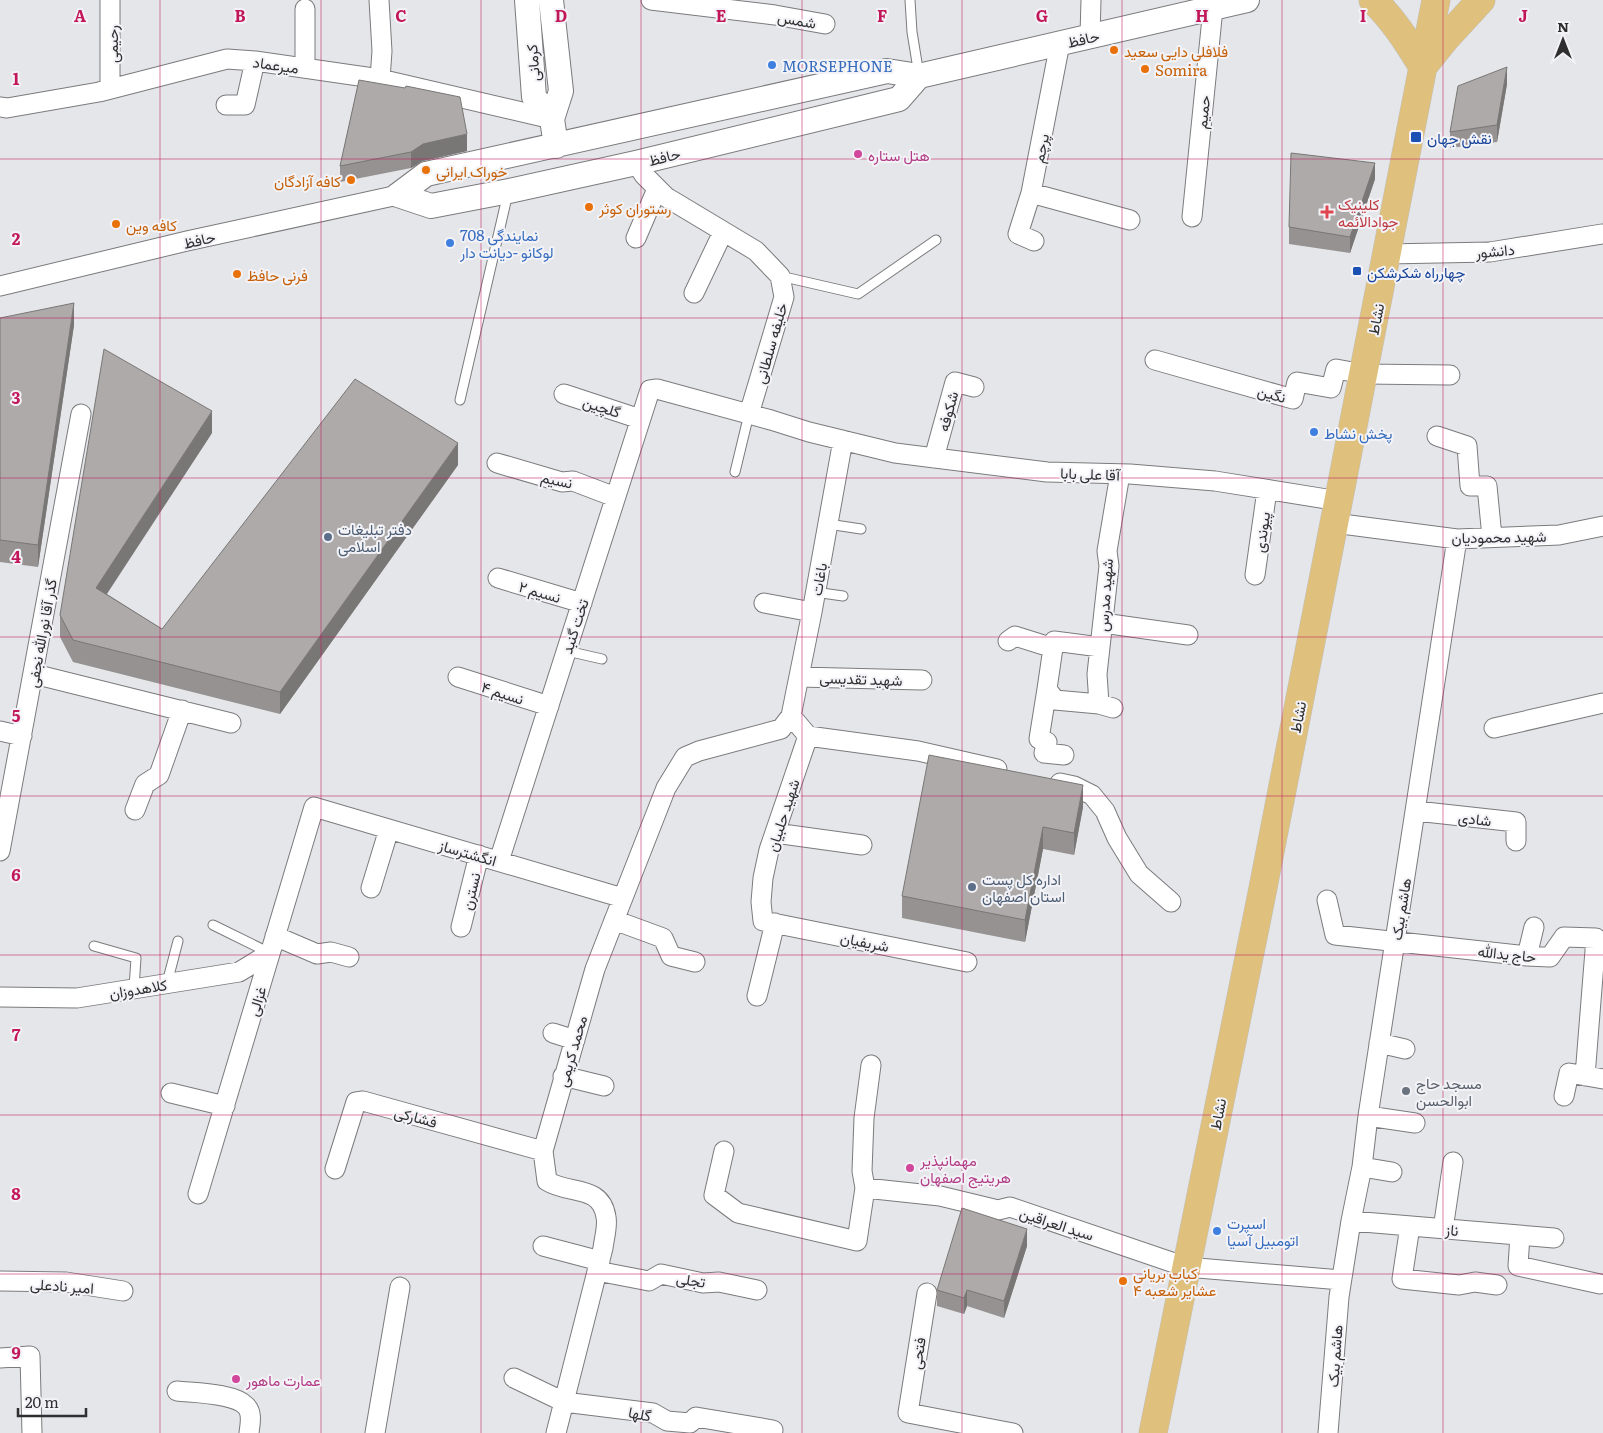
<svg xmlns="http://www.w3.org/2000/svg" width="1603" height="1433" viewBox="0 0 1603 1433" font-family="Literata,Vazirmatn,serif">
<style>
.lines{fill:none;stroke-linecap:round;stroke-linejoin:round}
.service-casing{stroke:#7b7b7e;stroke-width:11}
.minor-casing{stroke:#7b7b7e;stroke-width:21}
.tertiary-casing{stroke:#7b7b7e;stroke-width:26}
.primary-casing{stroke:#c1c1c1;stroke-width:29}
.service{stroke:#fff;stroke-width:9}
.minor{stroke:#fff;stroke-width:19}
.tertiary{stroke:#fff;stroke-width:24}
.primary{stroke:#dfc07c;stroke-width:28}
.wall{fill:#959291}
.shaded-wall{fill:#797776}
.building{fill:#adaaa9;stroke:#797776}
.grid{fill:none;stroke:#c2185b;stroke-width:1;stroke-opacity:0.55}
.food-dot{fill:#e8710a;stroke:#f3f3f7;stroke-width:2}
.shop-dot{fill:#3f7fe0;stroke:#f3f3f7;stroke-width:2}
.transit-dot{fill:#1a4fb4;stroke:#f3f3f7;stroke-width:2}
.hotel-dot{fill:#d1479c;stroke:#f3f3f7;stroke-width:2}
.health-dot{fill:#e0444e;stroke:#f3f3f7;stroke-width:2}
.service-dot{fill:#5c6f8a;stroke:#f3f3f7;stroke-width:2}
.worship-dot{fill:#6b7280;stroke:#f3f3f7;stroke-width:2}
.labels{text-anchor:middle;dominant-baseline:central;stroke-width:4;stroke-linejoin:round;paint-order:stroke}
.street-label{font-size:15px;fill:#2f2f30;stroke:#f3f3f7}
.food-label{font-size:15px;fill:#c56008;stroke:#f3f3f7;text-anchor:start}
.shop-label{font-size:15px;fill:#366cbe;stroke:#f3f3f7;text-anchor:start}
.transit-label{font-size:15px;fill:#164399;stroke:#f3f3f7;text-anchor:start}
.hotel-label{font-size:15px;fill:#b23c85;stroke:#f3f3f7;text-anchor:start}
.health-label{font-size:15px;fill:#be3a42;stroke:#f3f3f7;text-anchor:start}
.service-label{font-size:15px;fill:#4e5e75;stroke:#f3f3f7;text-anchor:start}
.worship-label{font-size:15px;fill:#5b616d;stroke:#f3f3f7;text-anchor:start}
.grid-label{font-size:16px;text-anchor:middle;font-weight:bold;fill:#c2185b;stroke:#f3f3f7;stroke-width:4;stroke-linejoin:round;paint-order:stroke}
</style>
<rect width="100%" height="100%" fill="#e5e6e9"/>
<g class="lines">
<!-- service casing -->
<g class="service-casing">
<path id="service" d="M910 0 912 32 919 75
M780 276 858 294 936 240
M460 400 508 193
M735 472 749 414
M828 524 861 529
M815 592 843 596
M567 651 602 659
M213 925 270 953
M94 946 136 958 134 988
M167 983 178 941"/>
</g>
<!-- minor casing -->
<g class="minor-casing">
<path id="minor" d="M110 0V89
M379 0 382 51 380 79
M651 0 775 15 825 24
M1090 36 1091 0
M305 68V9
M226 105H245L255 61
M0 107 7 108 99 92 227 59 255 61 380 79 552 119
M636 163 644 175 666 197 756 251 780 276 784 297 749 414
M1031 193 1130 220
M1192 217 1213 8
M636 238 657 189
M1034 241 1018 234 1031 193 1060 43
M1387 254 1490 252 1602 234
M0 286 187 241 398 195
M694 293 723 232
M1155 360 1293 399 1297 382 1331 388 1336 369 1364 374 1450 375
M564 394 640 419
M1437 436 1467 446 1470 486H1487L1492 537
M934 458 955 382 974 387
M497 463 562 482 573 481 615 497
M1334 523 1457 539 1559 535 1603 526
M1255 575 1267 490
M498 578 582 603
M764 603 812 612
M1103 623 1188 635
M1008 641 1015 636 1053 648
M34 674 231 723
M458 677 549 706
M799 677 922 680
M1047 689 1039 739 1047 742 1044 753 1064 755
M1099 704 1055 700 1047 689 1054 641 1100 647
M1113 708 1099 704 1097 674 1109 566 1107 551 1120 474
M791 716 808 736 769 850 763 878 761 902 763 921 967 962
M1494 728 1603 703
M0 731 22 736
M808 736 918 751 997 769
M1060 783 1074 786 1092 795 1105 811 1117 838 1139 874 1171 902
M135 810 145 784 159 775 182 710
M1416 811 1516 822V841
M775 833 862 845
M0 851 81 414
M499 861 650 390 657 389 771 420 809 432 895 453 1047 472 1130 474 1215 481 1339 501
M371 888 389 829
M1327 900 1335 935 1527 956 1550 957 1564 937 1596 938 1585 1076
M614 920 663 938 671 956 695 962
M461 927 479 855
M275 936 317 954 331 952 349 957
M1527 956 1534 927
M757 996 775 923
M0 997 77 998 239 972 270 953
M553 1033 575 1040
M1379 1043 1405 1049
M563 1076 604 1086
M171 1093 225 1106
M1564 1096 1569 1073 1603 1079
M1368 1116 1415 1123
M724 1151 714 1195 738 1213 857 1241 865 1188 862 1171 864 1118 871 1065
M1362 1167 1392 1172
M335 1169 356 1102 363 1101 543 1151
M865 1188 940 1196 998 1210 1010 1207 1186 1267 1341 1280
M198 1194 314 807 623 898
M1351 1221 1554 1238
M1410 1226 1402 1279 1459 1285 1475 1282 1497 1285
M1443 1229 1453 1162
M1520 1235 1518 1266 1600 1284
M543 1246 600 1261
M597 1271 649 1281 661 1274 703 1283 719 1282 757 1290
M0 1281 66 1282 123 1291
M927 1293 908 1413 1013 1433
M0 1358 30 1356 32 1433
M514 1378 564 1402 653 1413 667 1421 690 1423 696 1417 773 1430
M177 1391C194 1393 234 1393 246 1406 253 1413 250 1424 249 1433
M375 1433 400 1287
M556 1433 603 1248C604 1239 608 1226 606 1217 601 1184 569 1195 547 1181L543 1151 595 969 666 788 685 757 699 751 781 729 791 716 812 612 843 440
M1328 1433 1339 1297 1351 1221 1362 1167 1368 1116 1457 539"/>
</g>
<!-- tertiary casing -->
<g class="tertiary-casing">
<path id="tertiary" d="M527 0 534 97 552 119
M551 0 561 91 552 119 556 146
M398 195 426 174 887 71 919 76 1247 0
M398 195 431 206 509 191 636 163 899 99 919 76"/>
</g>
<!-- primary casing -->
<g class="primary-casing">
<path id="primary" d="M1373 0C1394 20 1408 43 1423 67
M1425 64 1446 38 1481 0
M1153 1433 1262 893 1436 0"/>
</g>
<!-- service -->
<use href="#service" class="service"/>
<!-- minor -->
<use href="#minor" class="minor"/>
<!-- tertiary -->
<use href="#tertiary" class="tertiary"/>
<!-- primary -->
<use href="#primary" class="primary"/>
</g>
<!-- wall -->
<path class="wall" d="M359 80 467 151 423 161 411 168 340 182V166Z
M1507 84 1497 142 1450 148V132Z
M1375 179 1350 253 1289 244V227Z
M0 318 74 325 38 567 0 562Z
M212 433 107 594 162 629 458 465 280 714 73 662 60 637V615Z
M1083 807 1074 855 1043 849 1025 942 902 918V896Z
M1027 1246 1004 1318 967 1306 964 1314 937 1306V1290Z"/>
<!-- shaded-wall -->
<path class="shaded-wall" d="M1507 67V84L1497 142V125Z
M467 134V151L423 161 411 168V152L423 144Z
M1375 163V179L1350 253V237Z
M74 303V325L38 567V545Z
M212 411V433L96 610V588Z
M458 443V465L280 714V692Z
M1083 785V807L1074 855V833Z
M1043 827V849L1025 942V920Z
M1027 1229V1246L1004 1318V1301Z
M967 1290V1306L964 1314V1298Z"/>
<!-- building -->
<path class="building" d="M1507 67 1497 125 1450 132 1458 86Z
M359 80 405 88 406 86 460 97 467 134 423 144 411 152 340 166Z
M1291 153 1375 163 1350 237 1289 227Z
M74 303 38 545 0 540V318Z
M104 349 212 411 96 588 162 629 355 379 458 443 280 692 73 640 60 615Z
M929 755 1083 785 1074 833 1043 827 1025 920 902 896Z
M962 1208 1027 1229 1004 1301 967 1290 964 1298 937 1290Z"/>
<!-- grid -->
<path class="grid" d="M160 0V1433M321 0V1433M481 0V1433M641 0V1433M802 0V1433M962 0V1433M1122 0V1433M1282 0V1433M1443 0V1433M0 159H1603M0 318H1603M0 478H1603M0 637H1603M0 796H1603M0 955H1603M0 1115H1603M0 1274H1603"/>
<!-- markers -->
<g class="food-dot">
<circle cx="1114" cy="50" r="5"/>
<circle cx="1145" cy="69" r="5"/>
<circle cx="426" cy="170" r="5"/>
<circle cx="351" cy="180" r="5"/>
<circle cx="589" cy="207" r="5"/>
<circle cx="116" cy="224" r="5"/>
<circle cx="237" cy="274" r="5"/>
<circle cx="1123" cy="1281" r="5"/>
</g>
<g class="shop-dot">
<circle cx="772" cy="65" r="5"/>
<circle cx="450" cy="243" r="5"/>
<circle cx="1314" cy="432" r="5"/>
<circle cx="1217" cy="1231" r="5"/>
</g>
<g class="transit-dot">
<rect x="1410" y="131" width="12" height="12" rx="2.5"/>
<rect x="1352" y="266" width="10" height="10" rx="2.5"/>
</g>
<g class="hotel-dot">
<circle cx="858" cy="154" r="5"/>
<circle cx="910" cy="1168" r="5"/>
<circle cx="236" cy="1379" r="5"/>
</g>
<path class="health-dot" d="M1324.5 204.5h5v5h5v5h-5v5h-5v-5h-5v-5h5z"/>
<g class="service-dot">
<circle cx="328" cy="537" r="5"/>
<circle cx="972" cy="887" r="5"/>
</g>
<circle class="worship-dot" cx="1406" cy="1091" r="5"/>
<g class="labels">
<!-- street labels -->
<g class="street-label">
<text transform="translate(797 19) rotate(10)">شمس</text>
<text transform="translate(1083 38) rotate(-13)">حافظ</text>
<text transform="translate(111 44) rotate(-90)">رحیمی</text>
<text transform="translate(532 63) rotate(-95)">کرمانی</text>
<text transform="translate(276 64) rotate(8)">میرعماد</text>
<text transform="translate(1202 112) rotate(-84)">حمیم</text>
<text transform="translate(1040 148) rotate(-79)">پرچم</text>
<text transform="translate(664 156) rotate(-14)">حافظ</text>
<text transform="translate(199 239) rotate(-13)">حافظ</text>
<text transform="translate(1495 250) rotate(-5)">دانشور</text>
<text transform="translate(1375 319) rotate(-79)">نشاط</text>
<text transform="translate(770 343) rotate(-74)">خلیفه سلطانی</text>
<text transform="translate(1272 393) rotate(15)">نگین</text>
<text transform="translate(602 406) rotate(18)">گلچین</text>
<text transform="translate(947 411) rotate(-75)">شکوفه</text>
<text transform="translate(1090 473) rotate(2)">آقا علی بابا</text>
<text transform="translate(557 479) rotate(12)">نسیم</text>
<text transform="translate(1261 532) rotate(-82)">پیوندی</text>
<text transform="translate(1499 536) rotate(-1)">شهید محمودیان</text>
<text transform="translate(818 579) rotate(-80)">باغات</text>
<text transform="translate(540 591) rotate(16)">نسیم ۲</text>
<text transform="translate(1104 595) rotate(-86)">شهید مدرس</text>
<text transform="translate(574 626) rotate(-72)">تخت گنبد</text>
<text transform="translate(41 633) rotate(-80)">گذر آقا نورالله نجفی</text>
<text transform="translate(861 678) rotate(2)">شهید تقدیسی</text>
<text transform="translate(503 692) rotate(18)">نسیم ۴</text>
<text transform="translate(1297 717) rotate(-79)">نشاط</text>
<text transform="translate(782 815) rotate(-72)">شهید حلبیان</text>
<text transform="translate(1475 818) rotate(7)">شادی</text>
<text transform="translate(468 852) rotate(16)">انگشترساز</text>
<text transform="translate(470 891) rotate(-76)">نسترن</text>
<text transform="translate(1400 909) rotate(-81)">هاشم بیک</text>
<text transform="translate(865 941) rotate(11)">شریفیان</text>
<text transform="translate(1507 953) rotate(6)">حاج یدالله</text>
<text transform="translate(138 988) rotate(-9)">کلاهدوزان</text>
<text transform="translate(256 1001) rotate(-73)">غزالی</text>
<text transform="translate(571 1051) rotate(-74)">محمد کریمی</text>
<text transform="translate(1217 1114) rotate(-79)">نشاط</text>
<text transform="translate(416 1116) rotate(15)">فشارکی</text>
<text transform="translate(1057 1223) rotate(18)">سید العراقین</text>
<text transform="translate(1452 1229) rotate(5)">ناز</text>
<text transform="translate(691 1279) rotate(9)">تجلی</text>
<text transform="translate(62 1285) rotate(4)">امیر نادعلی</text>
<text transform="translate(917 1353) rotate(-81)">فتحی</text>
<text transform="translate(1334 1356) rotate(-86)">هاشم بیک</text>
<text transform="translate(640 1413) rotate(11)">گلها</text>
</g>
<!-- food labels -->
<g class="food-label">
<text x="1124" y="50">فلافلی دایی سعید</text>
<text x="1155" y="69">Somira</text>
<text x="436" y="170">خوراک ایرانی</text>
<text x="341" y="180" text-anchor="end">کافه آزادگان</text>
<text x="599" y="207">رستوران کوثر</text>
<text x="126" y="224">کافه وین</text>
<text x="247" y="274">فرنی حافظ</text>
<text x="1133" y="1272">کباب بریانی<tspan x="1133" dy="17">عشایر شعبه ۴</tspan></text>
</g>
<!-- shop labels -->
<g class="shop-label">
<text x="782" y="65">MORSEPHONE</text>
<text x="460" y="234">نمایندگی 708<tspan x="460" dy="17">لوکانو -دیانت دار</tspan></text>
<text x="1324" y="432">پخش نشاط</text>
<text x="1227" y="1222">اسپرت<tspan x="1227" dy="17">اتومبیل آسیا</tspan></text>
</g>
<!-- transit labels -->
<g class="transit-label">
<text x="1427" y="137">نقش جهان</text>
<text x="1367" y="271">چهارراه شکرشکن</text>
</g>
<!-- hotel labels -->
<g class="hotel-label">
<text x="868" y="154">هتل ستاره</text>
<text x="920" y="1159">مهمانپذیر<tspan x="920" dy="17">هریتیج اصفهان</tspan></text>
<text x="246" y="1379">عمارت ماهور</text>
</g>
<!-- health labels -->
<g class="health-label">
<text x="1338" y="203">کلینیک<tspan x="1338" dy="17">جوادالائمه</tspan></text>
</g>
<!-- service labels -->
<g class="service-label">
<text x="338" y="528">دفتر تبلیغات<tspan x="338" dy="17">اسلامی</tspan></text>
<text x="982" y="878">اداره کل پست<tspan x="982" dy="17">استان اصفهان</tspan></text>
</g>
<!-- worship labels -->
<g class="worship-label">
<text x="1416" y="1082">مسجد حاج<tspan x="1416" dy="17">ابوالحسن</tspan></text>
</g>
</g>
<g class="grid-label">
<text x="80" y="22">A</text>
<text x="240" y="22">B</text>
<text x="401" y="22">C</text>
<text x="561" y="22">D</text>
<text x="721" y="22">E</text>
<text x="882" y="22">F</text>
<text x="1042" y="22">G</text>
<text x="1202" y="22">H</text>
<text x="1363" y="22">I</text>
<text x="1523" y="22">J</text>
<text x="16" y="85">1</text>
<text x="16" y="245">2</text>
<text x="16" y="404">3</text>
<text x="16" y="563">4</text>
<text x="16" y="722">5</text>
<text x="16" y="881">6</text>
<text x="16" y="1041">7</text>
<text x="16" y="1200">8</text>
<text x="16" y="1359">9</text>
</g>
<!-- north arrow -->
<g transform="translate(1563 40)" stroke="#f3f3f7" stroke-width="4" paint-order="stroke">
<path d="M0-4L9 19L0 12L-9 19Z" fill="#2f2f30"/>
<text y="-8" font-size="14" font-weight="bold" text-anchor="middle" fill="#2f2f30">N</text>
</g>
<!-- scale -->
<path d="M18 1408v8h68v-8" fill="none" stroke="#2f2f30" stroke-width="2.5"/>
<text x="25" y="1408" font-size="15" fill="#2f2f30" stroke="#f3f3f7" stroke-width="4" paint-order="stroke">20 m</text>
</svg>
